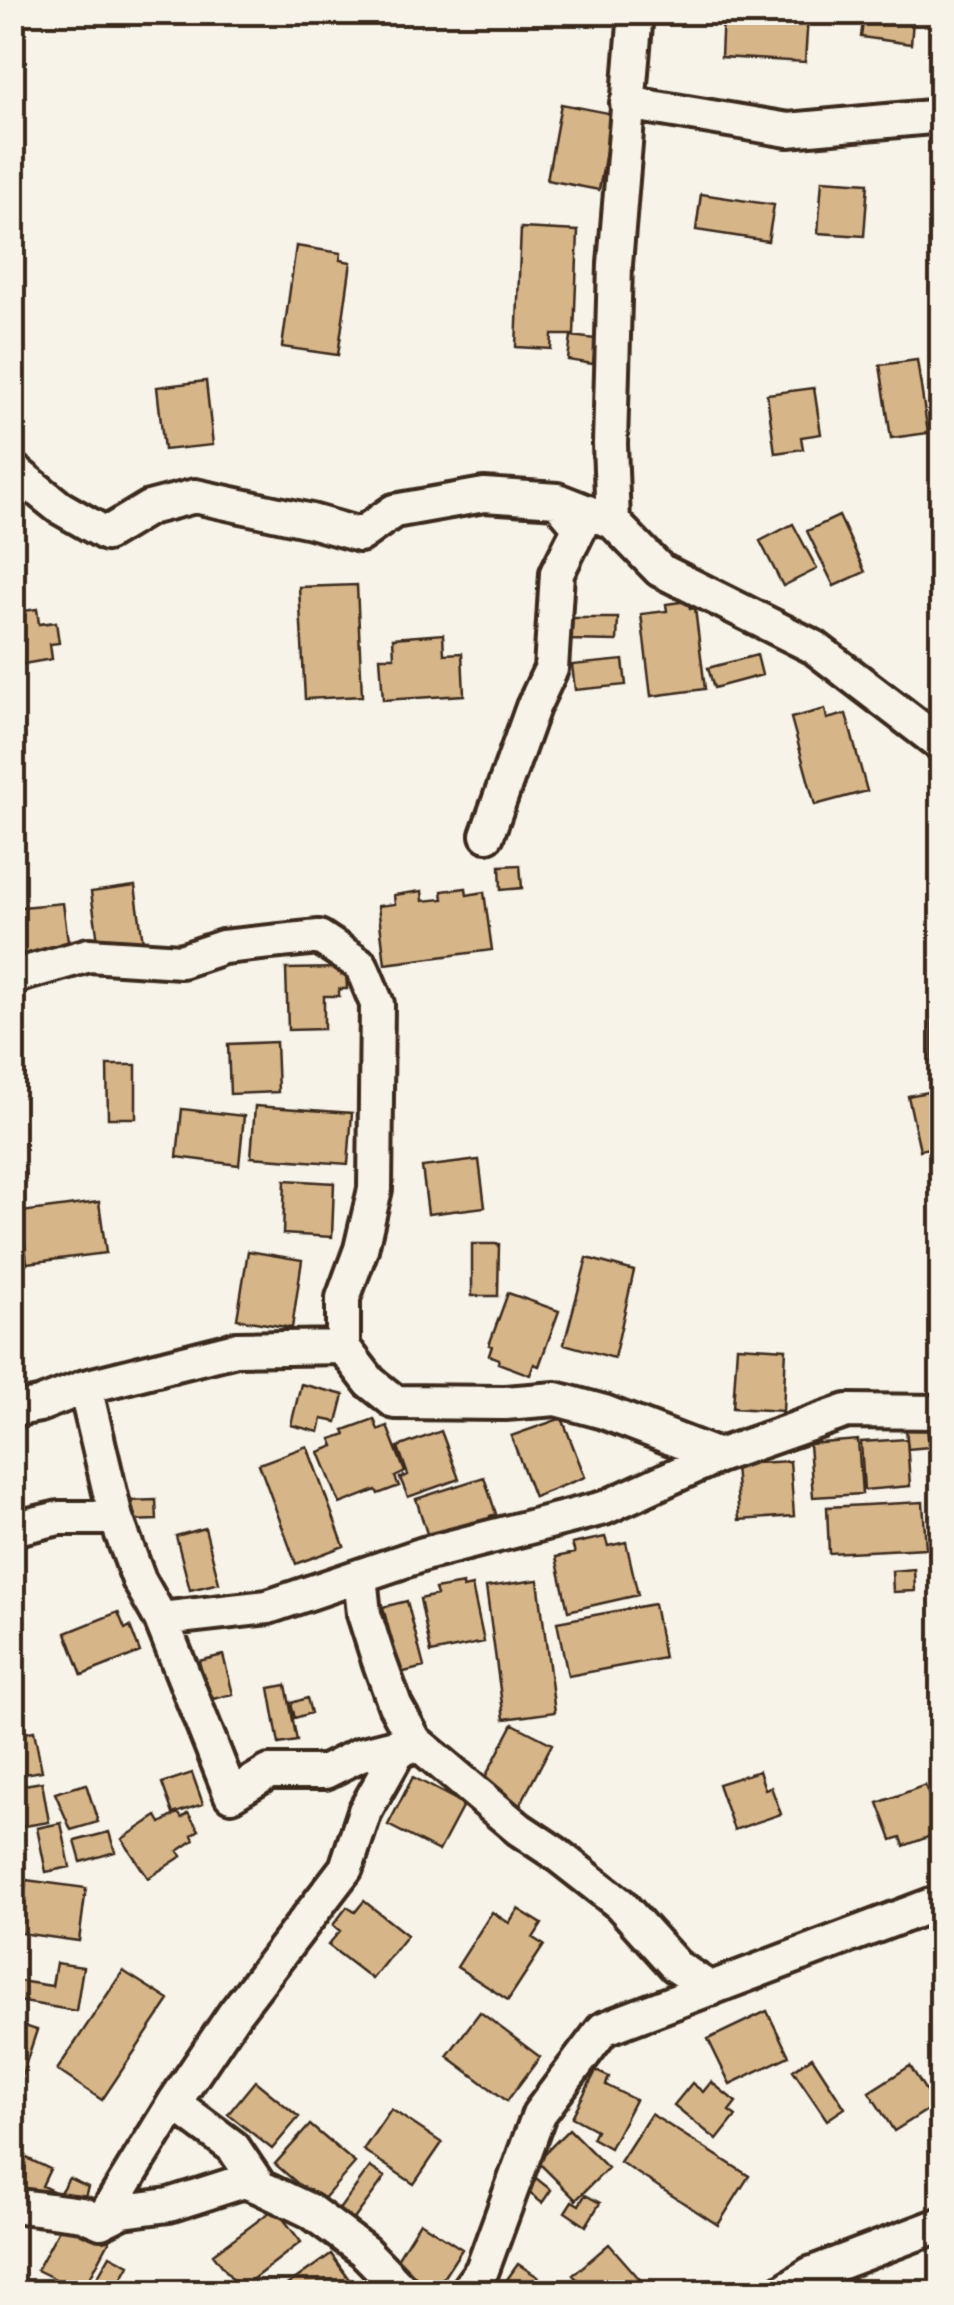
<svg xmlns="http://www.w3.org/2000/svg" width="954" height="2305" viewBox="0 0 954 2305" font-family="Sriracha,sans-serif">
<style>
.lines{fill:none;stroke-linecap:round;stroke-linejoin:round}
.stream{stroke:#698a97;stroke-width:9}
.building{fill:#d6b589;stroke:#3b2a1e;stroke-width:2.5}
.street-casing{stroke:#3b2a1e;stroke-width:40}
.street{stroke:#f7f3e8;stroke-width:32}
</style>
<rect width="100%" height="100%" fill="#f7f3e8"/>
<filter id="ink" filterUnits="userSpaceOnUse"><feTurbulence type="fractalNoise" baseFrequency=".01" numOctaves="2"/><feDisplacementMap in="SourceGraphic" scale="20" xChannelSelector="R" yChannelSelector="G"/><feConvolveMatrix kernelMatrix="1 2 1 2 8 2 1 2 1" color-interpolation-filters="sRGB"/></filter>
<g filter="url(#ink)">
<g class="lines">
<!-- stream -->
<path class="stream" d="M571 12 582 23"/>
</g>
<!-- building -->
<path class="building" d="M723 12 808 16 805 62 721 57Z
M864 14 913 20 911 44 861 37Z
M561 104 613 114 599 190 547 180Z
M822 180 868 183 864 236 818 233Z
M701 194 774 205 768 241 696 230Z
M521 228 578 231 574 335H552L551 349 516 347Z
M296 246 341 253 340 260 351 262 338 355 282 347Z
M571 336 596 339 593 364 568 360Z
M917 360 928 433 891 438 880 365Z
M206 381 213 445 164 450 157 387Z
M814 388 821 434 801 437 803 449 775 453 767 394Z
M839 516 865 572 834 586 807 531Z
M793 524 817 569 783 586 760 541Z
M357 585 362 696 305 699 299 587Z
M688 601 690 609 695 608 705 689 651 696 641 614 667 611 666 604Z
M37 609 39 624 56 622 59 643 50 644 52 659 12 666V613Z
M566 618H618L617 641 566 640Z
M443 634 444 654 462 653 464 695 383 700 380 657H394L393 638Z
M757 655 762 675 714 688 708 668Z
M623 660 626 685 575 690 572 665Z
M825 709 827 719 846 714 867 791 815 805 791 718Z
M520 865 522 888 501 890 500 866Z
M135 886 143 942 99 948 91 892Z
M466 888 467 895 484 892 492 950 385 964 378 906 395 904 394 895 422 891 423 901 443 899 442 891Z
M63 903 69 949 12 955V908Z
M346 968 347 989H339V996H324V1029L288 1030 286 969Z
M932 1006H942V1064H932Z
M276 1042 278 1092 230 1094 228 1044Z
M107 1065H136V1118H108Z
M942 1089V1145L920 1150 908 1096Z
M255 1106 352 1113 348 1164 251 1157Z
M182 1109 244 1116 239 1165 177 1157Z
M479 1160 485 1207 428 1214 422 1167Z
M285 1180 334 1183 332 1237 283 1234Z
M99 1202 106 1253 27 1263 21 1212Z
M472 1244H499L498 1296H472Z
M248 1251 302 1260 292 1328 237 1319Z
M587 1258 634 1271 614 1358 564 1344Z
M508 1293 559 1311 539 1366 534 1364 530 1375 498 1363 499 1359 489 1355 492 1346 489 1345Z
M737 1346 786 1349 783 1411 733 1408Z
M301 1384 344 1395 337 1422 322 1419 319 1432 291 1425Z
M562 1418 585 1477 534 1497 511 1436Z
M374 1419 378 1430 387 1426 405 1472 395 1477 399 1486 378 1494 376 1490 340 1504 319 1452 334 1446 331 1439 346 1434 344 1430Z
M927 1427 929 1447 908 1449 906 1428Z
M441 1431 459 1479 408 1497 400 1478 408 1475 398 1447Z
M907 1439 910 1486 864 1490 861 1442Z
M858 1440 862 1494 813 1497 809 1444Z
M307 1446 344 1546 296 1564 259 1464Z
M790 1461 794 1516 739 1520 735 1464Z
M484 1477 496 1514 490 1516 492 1521 429 1540 416 1499Z
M156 1500 157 1520 128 1521 126 1501Z
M923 1502 926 1548 829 1553 827 1507Z
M205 1528 219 1583 190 1590 176 1536Z
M605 1537 608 1546 626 1542 638 1595 568 1611 556 1557 575 1553 572 1544Z
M914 1569 915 1591 893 1592 892 1571Z
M538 1580 555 1712 504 1719 486 1587Z
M463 1584V1588L472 1586 484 1642 431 1653 420 1599 437 1595 435 1589Z
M407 1601 424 1667 400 1673 383 1607Z
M654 1604 664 1658 568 1676 557 1622Z
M118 1612 125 1629 130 1626 140 1652 82 1675 66 1633Z
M223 1655 233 1694 209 1700 199 1661Z
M286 1685 297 1741 279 1744 269 1688Z
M307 1698 311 1713 295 1718 291 1703Z
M513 1724 552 1744 520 1805 481 1785Z
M34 1731 42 1771 12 1776V1735Z
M759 1771 765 1789 771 1787 781 1814 734 1830 718 1784Z
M192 1773 203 1804 173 1814 162 1783Z
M413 1777 464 1804 439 1851 388 1825Z
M42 1782 49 1822 12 1828V1787Z
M86 1784 98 1822 71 1830 55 1793Z
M925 1785 942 1832 904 1846 901 1837 892 1840 878 1803Z
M178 1813 182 1818 188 1813 199 1830 192 1835 194 1840 178 1851 182 1856 148 1878 122 1839 157 1816 161 1823Z
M61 1823 70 1867 46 1872 37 1828Z
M109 1832 115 1852 81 1862 75 1841Z
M26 1880 86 1888 79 1941 20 1933Z
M364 1901 407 1935 372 1979 328 1945 340 1931 333 1925 347 1907 355 1912Z
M518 1909 542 1924 533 1938 544 1945 508 2000 457 1967 492 1912 509 1923Z
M56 1963 83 1967 76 2011 12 2000 13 1980 52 1986Z
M123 1971 169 2000 102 2100 57 2070Z
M767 2011 789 2056 730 2084 708 2039Z
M480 2012 540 2057 507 2101 447 2056Z
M12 2022 37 2030 16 2093 12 2092Z
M812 2057 845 2108 827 2120 793 2070Z
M910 2066 935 2105 894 2131 869 2092Z
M596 2071 609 2077 606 2085 635 2100 610 2148 592 2138 596 2130 572 2117Z
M255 2081 299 2117 272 2149 228 2114Z
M711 2082 736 2102 729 2111 736 2116 717 2140 674 2105 692 2083 703 2092Z
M391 2109 442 2143 414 2184 363 2150Z
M651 2114 749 2176 718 2225 620 2162Z
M310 2125 355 2163 320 2203 275 2164Z
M569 2129 608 2168 576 2200 537 2161Z
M12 2151 50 2169 42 2186 59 2194 69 2178 88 2187 82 2206 12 2189Z
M370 2167 385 2177 352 2222 338 2211Z
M532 2175 551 2190 542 2203 522 2187Z
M585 2195 600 2203 586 2226 565 2212 572 2201 579 2205Z
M275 2208 301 2242 240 2289 213 2254Z
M64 2220 85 2227 110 2240 82 2292 37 2270Z
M420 2222 462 2249 434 2292 392 2267Z
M609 2244 651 2292H589L573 2275Z
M331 2254 358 2292H277Z
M110 2255 129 2265 114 2292H89Z
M518 2264 555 2288 552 2292H498Z"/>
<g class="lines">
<!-- street casing -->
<g class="street-casing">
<path id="street" d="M636 12 615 264 610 444 613 522 660 570 814 647 942 745
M627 103 788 130 942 116
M12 469 59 507 106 534 149 508 195 496 311 521 360 535 394 511 484 495 557 500 613 522
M487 835 533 707 551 669 557 573 580 527 557 500
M12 977 89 955 181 961 223 947 319 937 361 965 377 1004 375 1189 361 1249 343 1298V1347L370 1382 395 1402 505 1403 556 1399 604 1412 718 1456
M12 1410 39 1405 85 1387
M116 1518 85 1387 236 1349 343 1347
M12 1529 59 1518H116L139 1580 161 1619 231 1795 269 1772H325L359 1755 415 1741
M360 1576 364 1614 378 1658 395 1705 415 1741 519 1829 555 1853 620 1904 676 1966 711 1989
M161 1619 268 1607 424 1554 604 1508 718 1456 847 1411 942 1412
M174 2103 234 2014 346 1868 365 1811 397 1754 415 1741
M12 2205 82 2214 101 2222 174 2103 233 2147 260 2187 310 2211 364 2251 404 2292
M101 2222 123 2211 169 2205 244 2181 260 2187
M466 2292 482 2270 539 2114 603 2029 942 1901
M782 2292 810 2274 942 2224"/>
</g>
<!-- street -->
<use href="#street" class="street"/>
</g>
</g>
<!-- margin -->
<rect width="954" height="2305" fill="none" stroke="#f7f3e8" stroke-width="50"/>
<rect x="25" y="25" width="904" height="2255" fill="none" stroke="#3b2a1e" stroke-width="4" filter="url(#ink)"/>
</svg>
